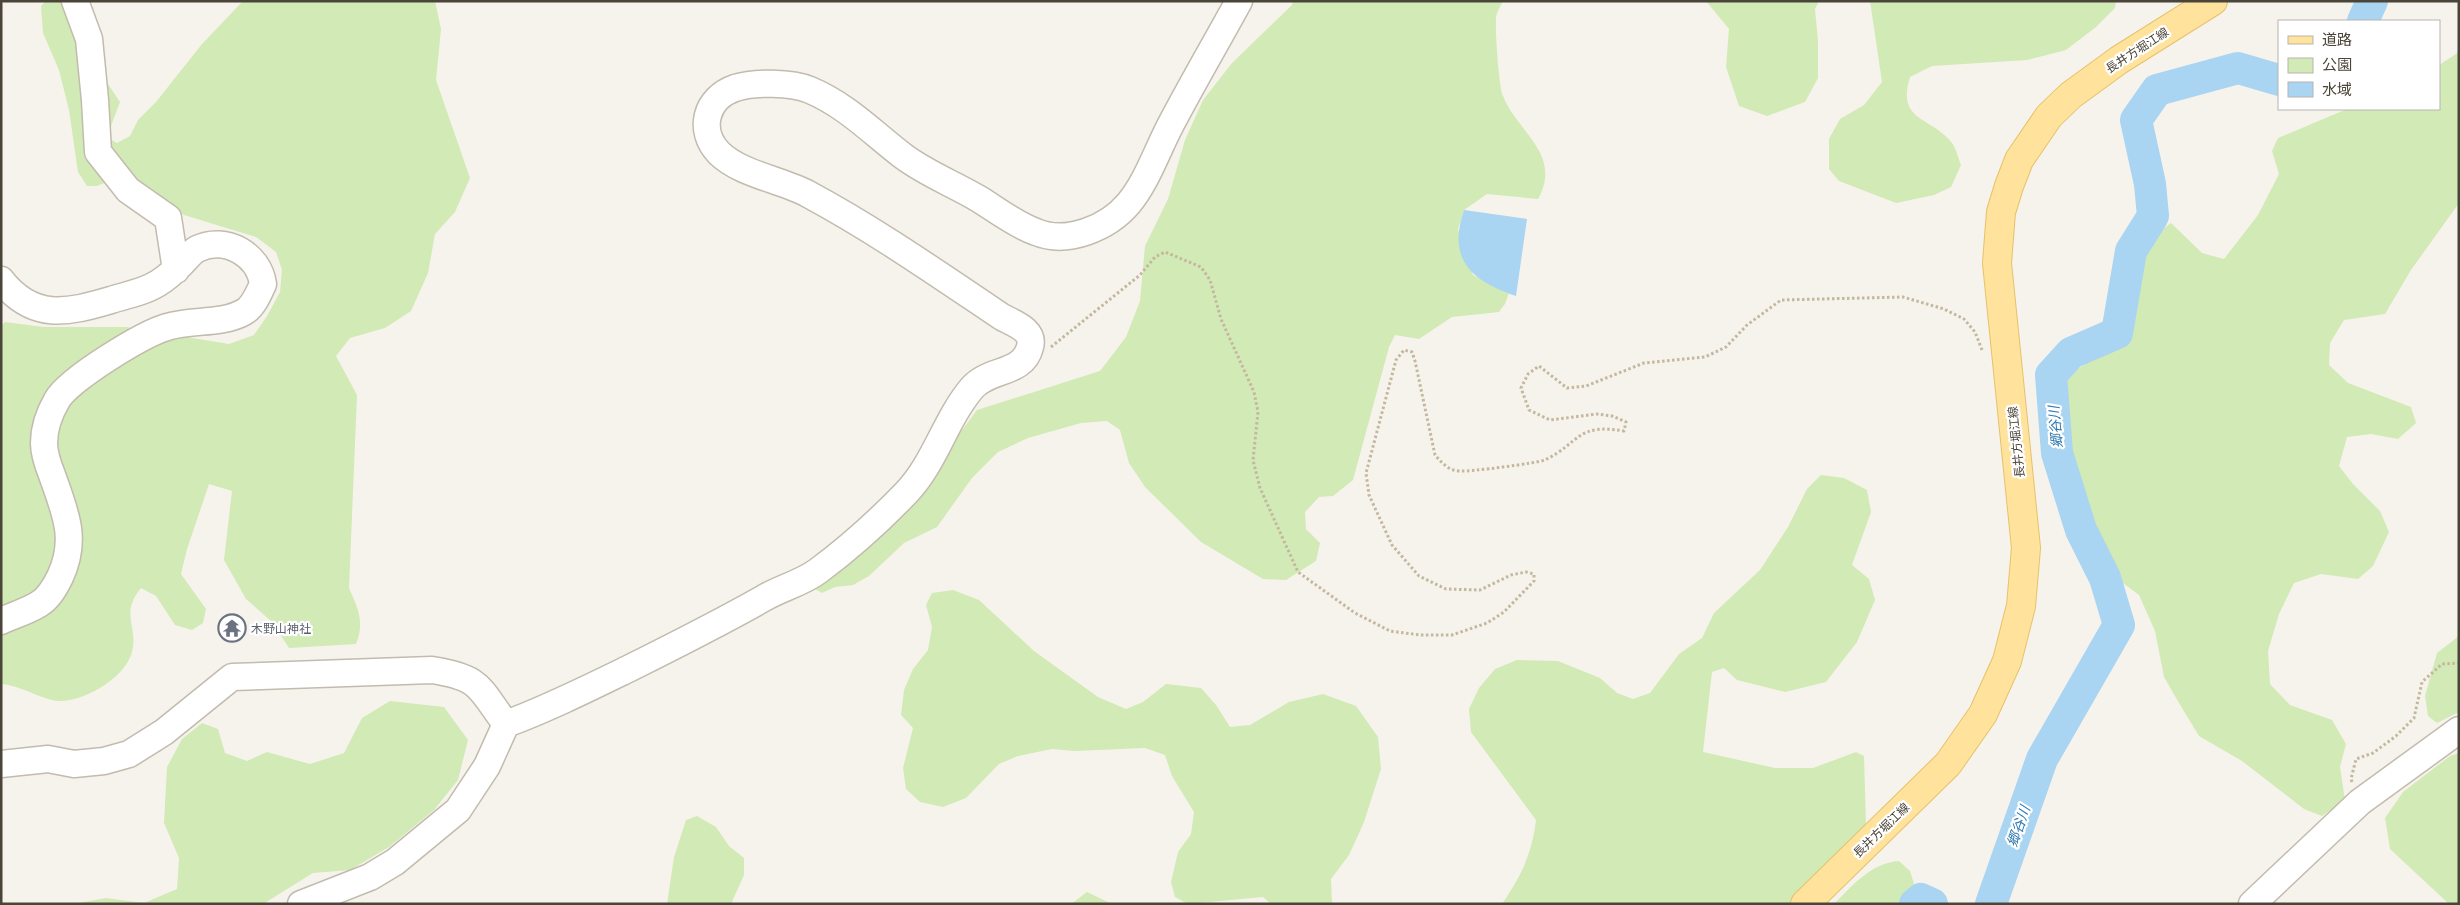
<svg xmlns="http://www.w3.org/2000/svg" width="2460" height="905" viewBox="0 0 2460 905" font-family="Lato,'Noto Sans JP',sans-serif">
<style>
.green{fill:#d2eab5}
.water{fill:#a9d4f2}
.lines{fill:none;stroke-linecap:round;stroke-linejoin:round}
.river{stroke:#a9d4f2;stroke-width:32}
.minor-casing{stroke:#c2bbae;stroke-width:29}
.major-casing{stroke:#e6c16a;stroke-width:30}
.path{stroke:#c4b79f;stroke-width:3;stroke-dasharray:2.5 2.5;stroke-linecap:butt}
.minor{stroke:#fff;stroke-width:26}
.major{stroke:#ffe39c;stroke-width:28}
.labels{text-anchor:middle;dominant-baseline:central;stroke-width:4.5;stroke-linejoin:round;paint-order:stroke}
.street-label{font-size:12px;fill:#4b4439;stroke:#fff}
.worship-label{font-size:12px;fill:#5b616d;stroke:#fff;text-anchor:start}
.water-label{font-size:14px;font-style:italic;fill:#2e7ab2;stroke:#fff}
</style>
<rect width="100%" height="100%" fill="#f6f3ec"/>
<!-- green -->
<path class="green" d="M46 1H65L88 66 108 84 120 102 111 126 110 139 117 143 130 136 138 120 156 102 202 44 243 1H435L441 29 436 80 470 178 455 212 435 234 428 273 411 311 385 328 350 338 336 356 357 395 349 588C358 608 365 623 356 644L289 648 272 622 246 599 224 560 232 491 209 484 187 549 181 574 206 609 203 623 192 630 175 625 156 596 141 588C121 612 136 624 133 647 130 675 87 701 60 701 47 702 20 685 1 684V326L5 322 44 327H126L229 344 254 335 267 316 280 292 282 270 276 252 256 237 184 215 152 189 133 180 113 179 97 186H87L78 172 69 110 59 70 43 33 41 6Z
M1293 1H1503C1500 7 1496 13 1496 19 1495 30 1499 88 1503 96 1517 132 1563 154 1538 199L1487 194 1464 210 1458 229 1473 275 1509 293 1505 304 1499 312 1452 317 1419 339 1395 335 1389 347 1353 480 1333 496 1319 497 1305 512 1306 529 1320 543 1316 561 1286 580 1263 579 1201 542 1145 487 1129 463 1120 430 1107 421 1081 423 1028 438 998 452 972 478 937 527 904 543 869 576 853 585 835 587 822 593 815 589 827 572 945 453 977 410 1100 371 1126 337 1140 301 1145 246 1168 199 1185 140 1203 100 1232 63 1292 5Z
M1706 1H1819L1815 9 1818 41V78L1805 102 1767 116 1739 106 1726 67 1729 29Z
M1870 1H2116L2115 8 2096 27 2066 50 2027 60 1932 66 1910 77C1896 122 1931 116 1952 143 1956 148 1958 158 1961 165L1951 187 1934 195 1896 203 1839 181 1829 169V139L1840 119 1864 105 1882 82Z
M2459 50V203L2411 270 2385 314 2344 320 2330 343 2329 365 2348 383 2411 407 2416 423 2398 439 2371 434 2347 437 2339 466 2353 484 2380 511 2389 532 2373 566 2358 579 2321 574 2294 583 2279 614 2268 651 2270 684 2290 705 2332 720 2346 744 2340 767 2345 800 2322 816 2304 809 2242 761 2199 736 2179 703 2164 677 2155 631 2139 595 2119 580 2092 528 2065 453 2061 423 2067 375 2094 359 2127 334 2140 268 2151 238 2171 223 2202 253 2224 259 2258 215 2279 174 2272 151 2278 138 2347 109H2439V65L2456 54Z
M1821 475 1844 478 1867 490 1871 512 1852 565 1869 579 1875 600 1857 642 1826 682 1785 692 1737 680 1724 668 1712 672 1703 752 1775 768H1813L1856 752 1864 756 1866 826 1789 904H1502C1521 876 1532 854 1536 820L1471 732 1469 709 1479 688 1495 669 1517 660 1558 661 1600 678 1617 693 1633 699 1650 693 1679 654 1702 638 1714 613 1760 570 1788 527 1807 489Z
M953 590 979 600 1034 651 1098 697 1126 709 1143 702 1166 684 1201 688 1216 705 1230 727 1250 725 1289 702 1323 694 1356 706 1378 737 1381 769 1364 822 1349 855 1331 879 1332 904H1271L1263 897 1188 904 1175 897 1171 882 1178 852 1191 834 1194 812 1172 776 1165 755 1145 748 1075 751 1052 749 1018 756 999 764 966 798 943 807 920 802 906 789 903 768 913 728 901 715 904 690 913 669 928 650 932 627 926 605 932 593Z
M2459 636V712L2437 723 2428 716 2425 696 2437 653Z
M390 701 444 707 468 740 458 780 434 810 389 847 350 870 313 873 263 904H73L106 898 144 903 177 889 179 858 164 823 167 767 182 739 202 723 218 729 225 753 247 761 267 752 310 764 344 753 362 718Z
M2459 753V904H2449L2390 849 2385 818 2403 792 2450 756Z
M697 816 716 827 729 846 744 858V875L731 904H667L674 857 686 820Z
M1899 861 1910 871 1915 887 1907 904H1834C1853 885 1871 863 1899 861Z
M1087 892 1112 904H1071Z"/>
<!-- water -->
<path class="water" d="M1464 210 1527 219 1516 296C1471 281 1447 259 1464 210Z"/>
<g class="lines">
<!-- river -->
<path class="river" d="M2363 21 2372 1
M1915 904 1921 899 1932 904
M1991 904 2042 759 2119 625 2105 578 2081 530 2057 453 2051 375 2071 353 2117 333 2131 251 2153 216 2150 184 2136 120 2157 90 2238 68 2279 80"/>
<!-- minor casing -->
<g class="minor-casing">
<path id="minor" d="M75 1 89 39 95 100 98 152 128 190 168 218 176 270
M1 280C33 321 67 313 111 300 123 296 139 293 151 287 160 283 171 274 178 267 184 262 190 253 197 249 226 235 259 255 263 284 259 293 253 307 244 312 221 325 191 319 167 327 143 334 69 379 57 400 50 412 44 428 44 443 44 453 48 465 52 475 65 512 78 539 60 577 55 587 49 598 39 604 28 611 14 615 1 621
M1 764 48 759 74 764 104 761 129 754 164 732 232 677 432 670C482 678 478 687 506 724
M301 904 370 877 395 862 458 810 487 766 506 724C549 708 589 688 630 668 676 645 720 623 764 598 781 588 802 583 818 571 849 548 879 521 906 493 935 463 945 420 972 388 989 368 1023 375 1030 347 1035 330 1013 323 1002 317 938 274 875 230 808 194 782 180 740 174 719 153 697 130 706 98 735 88 754 82 791 82 810 90 846 105 873 133 903 156 927 174 954 184 979 199 997 210 1016 225 1036 232 1067 245 1108 228 1129 203 1147 181 1157 151 1170 126 1192 84 1216 43 1239 1
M2252 904 2360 802 2459 730"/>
</g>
<!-- major casing -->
<g class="major-casing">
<path id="major" d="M1805 904 1948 764 1983 714 2007 661 2021 606 2026 548 1997 263 2001 212 2009 186 2019 160 2049 116 2071 95 2119 60 2213 1"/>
</g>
<!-- path -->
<path class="path" d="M1051 347 1140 275 1155 257 1165 252 1201 267 1210 280 1221 319 1254 392 1258 412 1253 460 1260 488 1298 572 1355 613 1390 631 1420 635H1452L1487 623 1504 612 1534 581V574L1526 572 1511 575 1480 590 1446 589 1419 576 1392 545 1369 495 1366 473 1396 360 1404 350 1412 352 1415 361 1435 455C1442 463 1449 471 1460 471 1470 472 1537 463 1545 460 1581 442 1576 423 1624 431L1626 422 1612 416 1597 414 1550 420 1529 410 1521 388 1528 374 1539 366 1567 388 1586 386 1644 363 1705 357 1726 347 1747 325 1781 300 1903 297 1944 309 1964 319 1975 332 1982 350
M2352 782 2351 779 2356 759 2373 753 2396 736 2414 718 2422 682 2442 664 2459 663"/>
<!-- minor -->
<use href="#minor" class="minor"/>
<!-- major -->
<use href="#major" class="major"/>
</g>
<!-- icons -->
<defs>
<g id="temple-ring" transform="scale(1.4375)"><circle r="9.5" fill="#fff" stroke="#6b7280" stroke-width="1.5"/><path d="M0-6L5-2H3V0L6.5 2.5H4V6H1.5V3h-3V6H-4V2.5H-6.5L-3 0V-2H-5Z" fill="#6b7280"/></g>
</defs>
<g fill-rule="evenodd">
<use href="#temple-ring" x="232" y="628"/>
</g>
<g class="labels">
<!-- street labels -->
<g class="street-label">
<text transform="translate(2137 50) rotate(-33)">長井方堀江線</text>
<text transform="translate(2016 442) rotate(-96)">長井方堀江線</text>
<text transform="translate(1881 830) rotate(-44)">長井方堀江線</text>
</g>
<!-- worship labels -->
<g class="worship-label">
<text x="251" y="628">木野山神社</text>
</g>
<!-- water labels -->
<g class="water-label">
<text transform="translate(2055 427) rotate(-95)">郷谷川</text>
<text transform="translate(2018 826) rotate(-71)">郷谷川</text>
</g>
</g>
<!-- border -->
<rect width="2460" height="905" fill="none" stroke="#4b4439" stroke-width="5"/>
<!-- legend -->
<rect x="2278" y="20" width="162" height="90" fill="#ffffff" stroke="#b7b4b0"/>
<rect x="2288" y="36" width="25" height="8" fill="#ffe39c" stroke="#b7b4b0"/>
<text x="2322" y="45" font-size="15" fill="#4b4439">道路</text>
<rect x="2288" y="58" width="25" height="15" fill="#d2eab5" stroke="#b7b4b0"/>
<text x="2322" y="70" font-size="15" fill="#4b4439">公園</text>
<rect x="2288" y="82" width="25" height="15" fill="#a9d4f2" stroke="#b7b4b0"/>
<text x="2322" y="95" font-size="15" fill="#4b4439">水域</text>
</svg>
